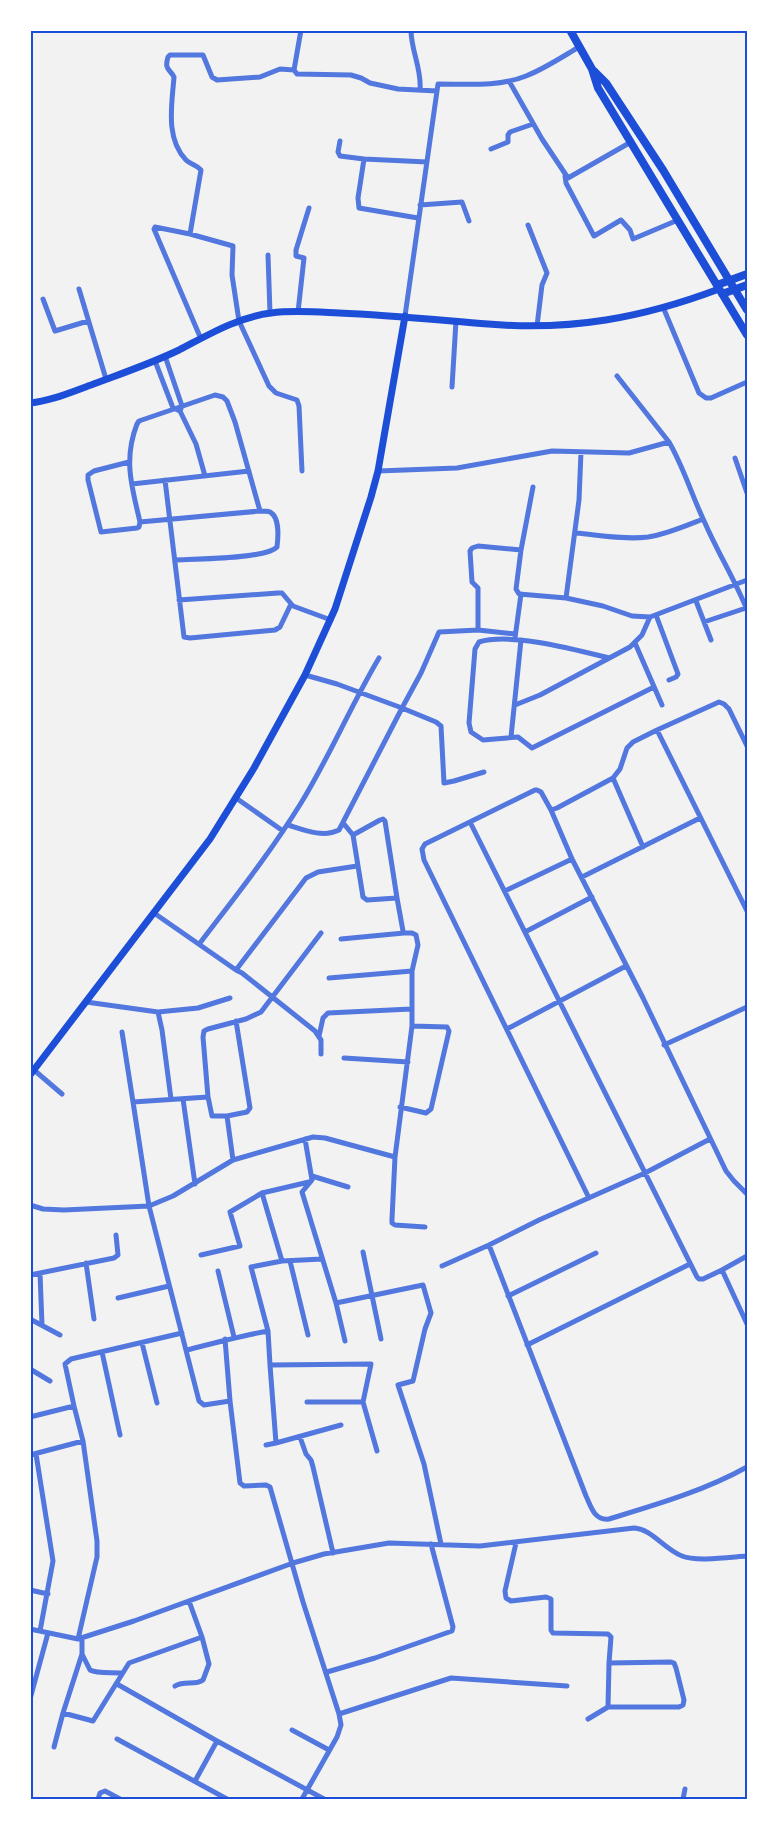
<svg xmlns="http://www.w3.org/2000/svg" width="777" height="1829" viewBox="0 0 777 1829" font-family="'PT Sans',sans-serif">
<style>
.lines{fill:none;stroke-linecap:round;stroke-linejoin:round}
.minor{stroke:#5277de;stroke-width:5}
.secondary{stroke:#1d4ed8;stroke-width:7}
.trunk{stroke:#1d4ed8;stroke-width:8}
.neatline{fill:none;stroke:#1d4ed8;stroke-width:2}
</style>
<rect width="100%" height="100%" fill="#f2f2f2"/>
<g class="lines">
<!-- minor -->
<path class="minor" d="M411 30C411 51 422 69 420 90
M294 70 301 30
M509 81 542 139 568 178 631 142
M340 141 338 152 340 156 364 159 427 162
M491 149 508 142V135L510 132 533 124
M364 159 358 198 359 208 418 218
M565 176 566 183 594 236 621 220 630 230 633 239 678 220
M420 205 462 202 469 221
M528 225 547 273 542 285 537 326
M190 234 201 170C197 165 191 165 186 160 165 138 172 104 174 77 170 69 164 70 168 57L170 55H203L212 77 217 80 260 77 280 69 294 70 297 74 351 75 361 78 370 83 398 89 437 91
M268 255 270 313
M79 289 106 379
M43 299 55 331 88 321
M663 307 699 393 706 398H711L747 382
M298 312 304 258 296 256V250L309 208
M405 316 438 84C466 84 499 87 526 76 544 69 562 57 579 47
M201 339 154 229 155 227 190 234 233 246 232 275 239 321 269 386 276 393 297 400 299 406 302 471
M155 361 173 408 180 411 182 406 165 356
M617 376 669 442C684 468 692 496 705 523 718 553 735 580 747 610
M452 387 456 321
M180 411 196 444 205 476
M735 458 747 493
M129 462 94 471 88 475V480L101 532 137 528 139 527 140 522 260 511C262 511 268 511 270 512 280 517 278 539 277 547 266 559 194 559 175 560
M378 471 457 468 552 451 629 453 669 442
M165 480 184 637 190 638 275 630 280 627 291 604
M132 484 249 471
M533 487 521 550 516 589 519 594 566 598 603 606 632 616 650 617 747 580
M140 522C132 487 123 460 137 424L139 421 215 395 223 397 227 401 235 422 260 511
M576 533C599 535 624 540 648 537 667 534 685 526 703 519
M566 598 579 500 581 452
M179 600 278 593H282L293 606 331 620
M696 601 711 640
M656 615 678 674 676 677 669 680
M704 622 746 608
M478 630V588L472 582 470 551 472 548 478 546 521 550
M515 638 521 594
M635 643 662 705
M609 658C577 650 511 632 479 642L475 649 469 723 471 732 483 740 518 737 532 748 654 687
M305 675 337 684 402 708 421 673 439 632 478 630 515 634
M515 705 540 695 630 647 642 635 650 617
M657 730 747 911
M511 737 521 640
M613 778 643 847
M236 798 283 831
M551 810 572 859 643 998 726 1171 734 1181 747 1194
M470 822 697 1277 699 1279H703L722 1270 747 1324
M344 824 353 835 363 897 367 900 397 898 403 931 404 933H412L416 935 418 945 412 971V1026L395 1157 392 1219V1223L395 1225 425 1227
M288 825C304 830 323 838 339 830L402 708 436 722 441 726 444 783 454 781 484 772
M353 835 380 820 383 819 385 821 397 898
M582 877 700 818
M505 891 572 859
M154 913 236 970 242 973 315 1031 321 1040V1054
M525 932 592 897
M341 939 404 933
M200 943C235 897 271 852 301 803 330 756 351 705 379 658
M236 970 306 878 318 872 357 866
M329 978 412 971
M86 1002 158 1012 162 1030 171 1099
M158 1012 198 1008 230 998
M507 1029 626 966
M122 1032 133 1102 208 1097 203 1037 204 1031 208 1029 246 1019 261 1012 321 933
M319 1036 323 1018 328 1013 411 1009
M664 1045 747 1007
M344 1058 408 1062
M34 1070 62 1094
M208 1097 212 1116H227
M183 1099 195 1184
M133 1102 149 1206 199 1401 204 1405 230 1401
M400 1107 426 1113 431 1109 449 1031 447 1027 412 1026
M305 1139 312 1180 302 1192 336 1303 423 1285 431 1313 425 1329 413 1381 398 1385 424 1464 441 1544
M233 1160 227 1116 247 1112 250 1108 236 1021
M312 1176 348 1187
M589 1198 424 860 422 849 425 844 535 790H537L541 792 551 810 557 808 613 778 620 769 627 748 633 742 657 730 719 702 724 704 729 709 747 746
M30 1205 43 1209 64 1210 149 1206 173 1196 233 1160 313 1137 325 1138 395 1157
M489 1245 586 1496C591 1506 594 1521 609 1519 655 1505 704 1491 747 1467
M363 1252 381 1339
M201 1255 240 1246 230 1212 262 1193
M282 1261 262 1193 309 1182
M290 1261 308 1335
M86 1263 94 1319
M442 1266 489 1245 539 1220 645 1173 710 1139
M722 1270 747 1256
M218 1271 234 1337
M40 1273 42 1325
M30 1275 114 1258 118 1255 116 1235
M508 1296 596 1253
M118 1298 169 1286
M336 1303 345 1341
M30 1319 60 1335
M268 1331 251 1267 282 1261 322 1259
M225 1339 230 1401 240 1483 244 1486 266 1485 270 1487 303 1602 339 1714 341 1725 337 1737 302 1799
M142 1343 157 1403
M527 1345 690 1264
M187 1350C214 1343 240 1336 268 1331L270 1365 371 1364 363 1402H307
M102 1352 120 1435
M270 1365 276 1443 341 1425
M30 1369 50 1381
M363 1402 377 1451
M30 1417 74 1406
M300 1437 306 1454 311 1460 313 1467 333 1553
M266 1445 276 1443
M36 1454 53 1561 40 1631
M30 1455 83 1441
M516 1543 505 1591 506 1598 511 1601 546 1597 551 1599V1630L553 1633 608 1634 611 1637 609 1663
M30 1590 48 1594
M30 1629 78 1639 134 1621 293 1563 324 1554 389 1543 480 1546 634 1528C652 1529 665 1550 682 1556 696 1562 731 1557 747 1556
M82 1638V1654L90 1670C97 1674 113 1672 122 1673
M78 1639 97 1557V1541L83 1441 74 1406 65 1364 71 1359 182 1333
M671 1662 674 1663 676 1668 684 1700 683 1705 679 1707H608L609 1663Z
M327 1672 375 1658 452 1631 453 1627 431 1544
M117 1684 217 1741 324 1799
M175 1686C184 1680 195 1686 203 1680L209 1664 202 1637
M30 1699 48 1633
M63 1713 82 1654
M339 1714 451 1678 567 1686
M588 1719 608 1707
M292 1730 329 1750
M117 1739 227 1799
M54 1747 63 1713 93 1721 129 1663 202 1637 189 1601
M195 1781 217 1741
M98 1799 100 1793 105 1791 120 1799
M683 1799 685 1789"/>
<!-- secondary -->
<path class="secondary" d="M30 403C51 401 71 392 91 385 120 374 150 364 179 350 208 335 238 317 271 313 293 310 317 312 339 313 389 315 438 320 488 324 571 331 642 318 719 289
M30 1075 210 839 254 768 305 675 335 609 371 497 378 471 405 316"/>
<!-- trunk -->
<path class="trunk" d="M570 30 592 69 598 88 747 335
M594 71 606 83 663 170 747 310
M717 285 747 274
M722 294 747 285"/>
</g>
<!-- border -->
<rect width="777" height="1829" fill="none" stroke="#ffffff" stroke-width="63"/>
<rect x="32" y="32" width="714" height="1766" class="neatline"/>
</svg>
